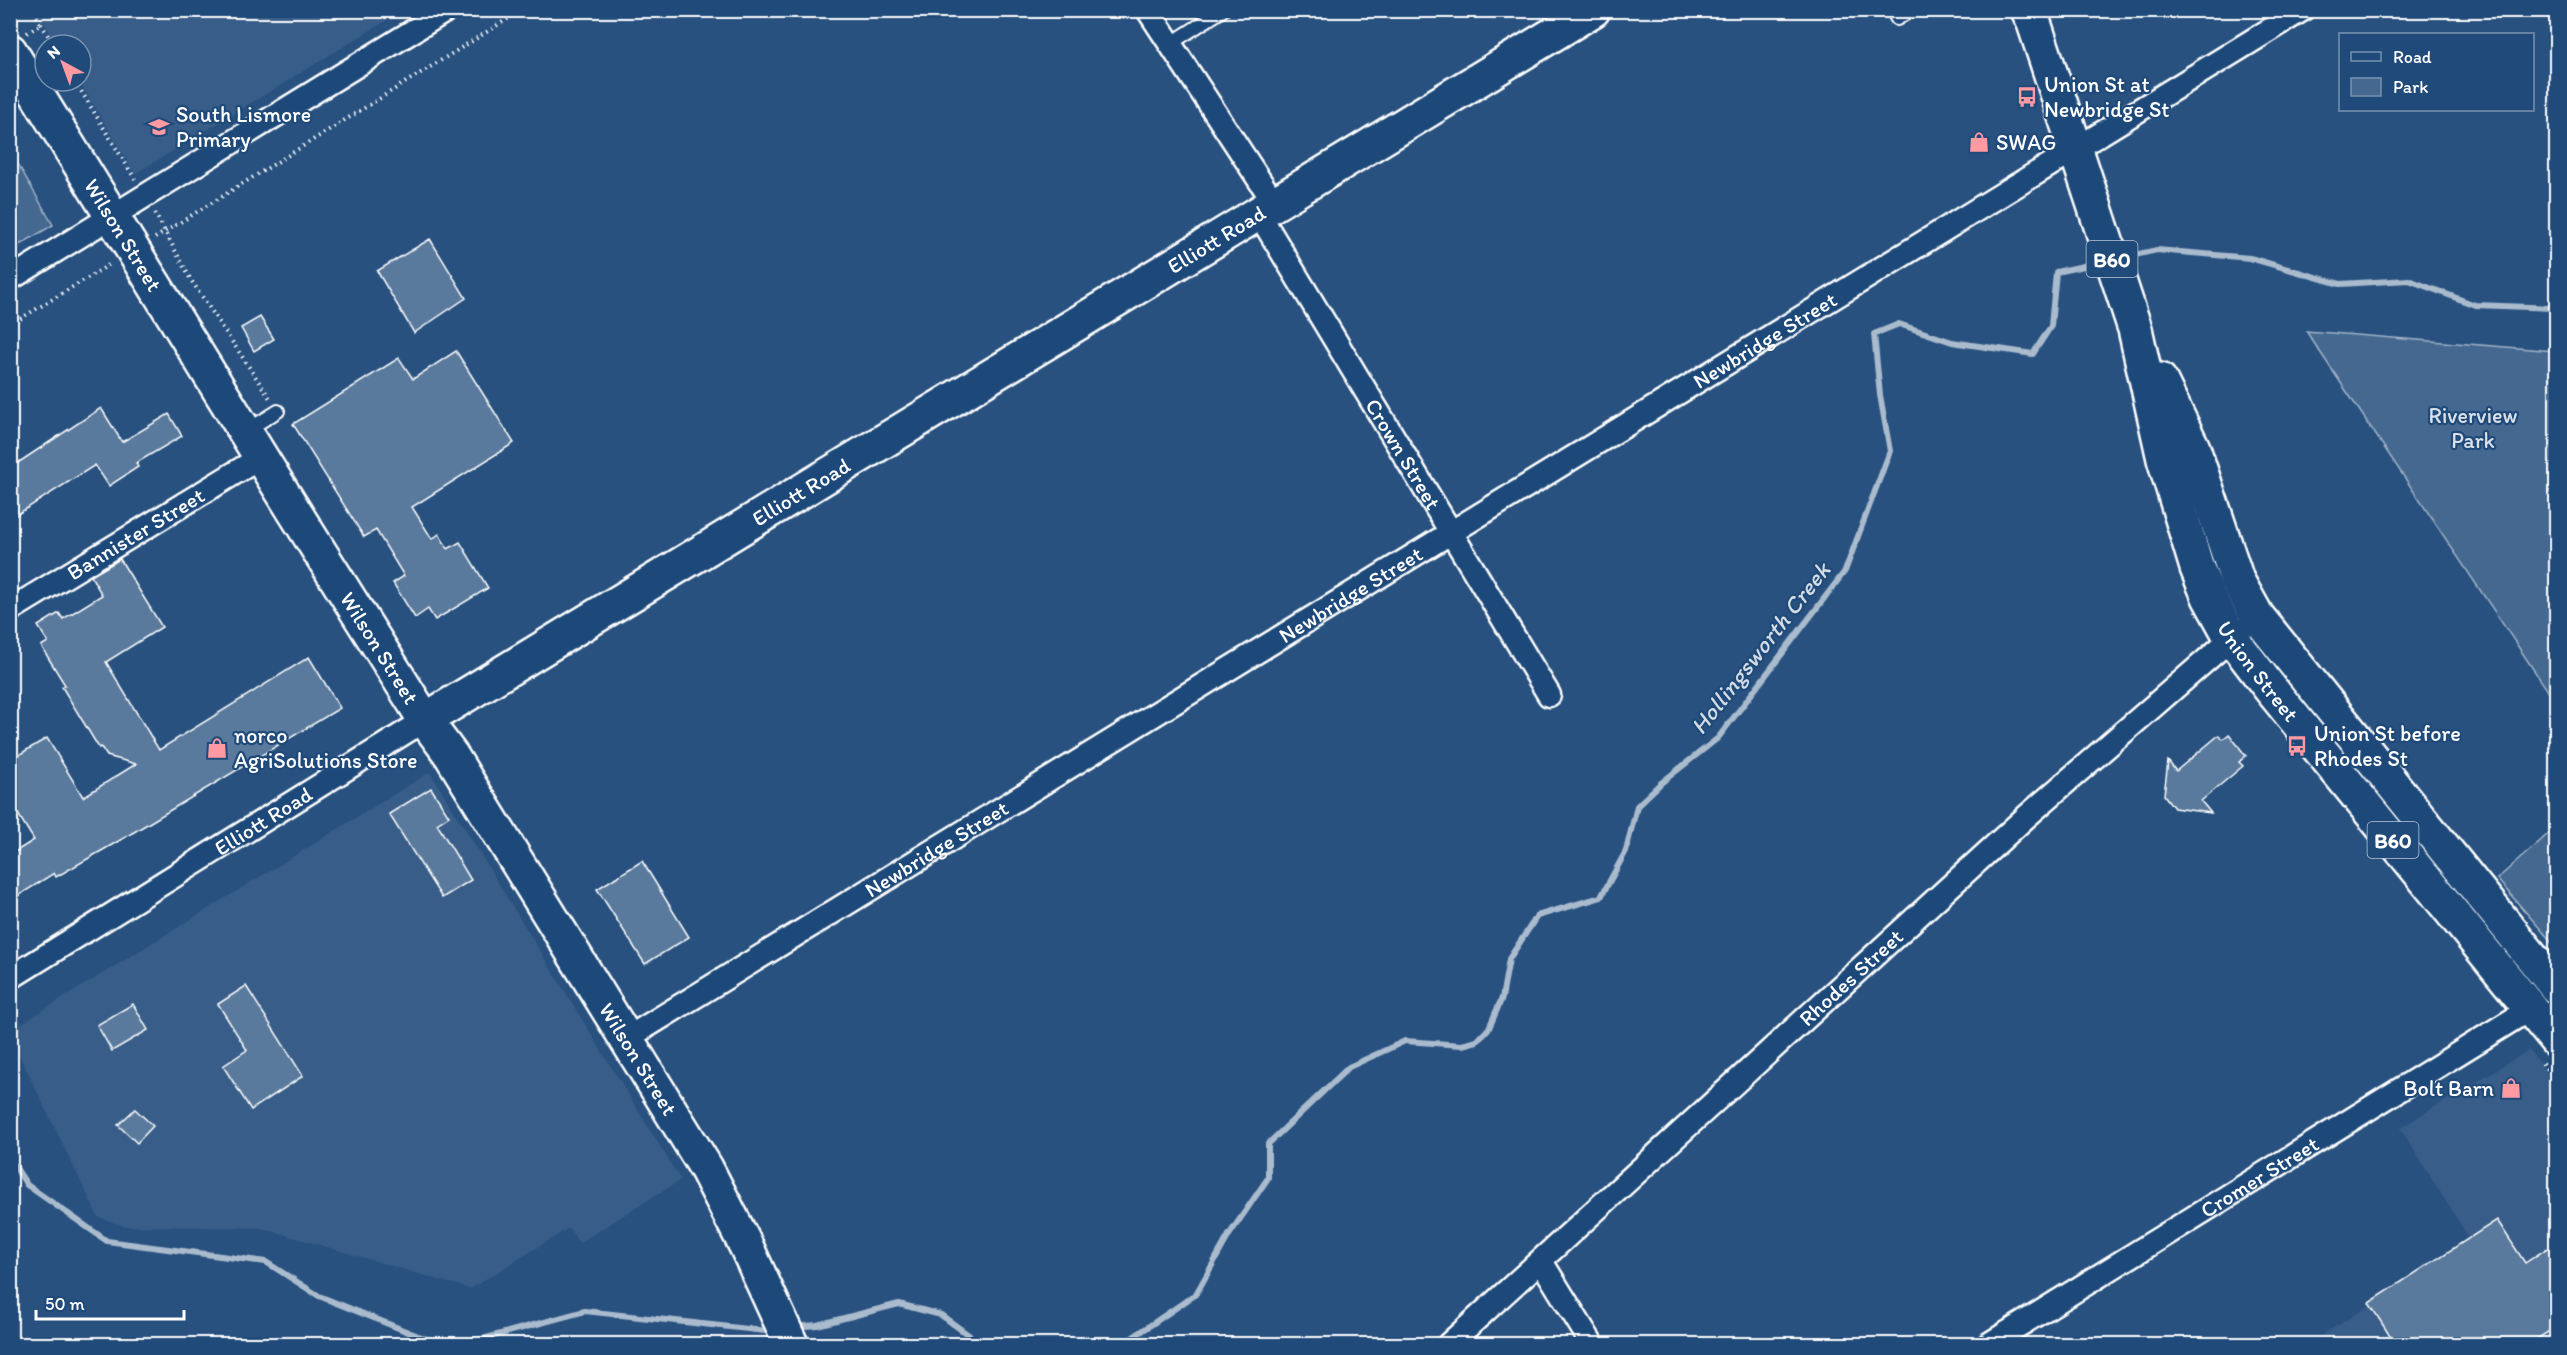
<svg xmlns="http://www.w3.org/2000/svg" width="2567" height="1355" viewBox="0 0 2567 1355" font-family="Itim,sans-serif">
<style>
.built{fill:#375d88}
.green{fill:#446890;stroke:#a2b4c8;stroke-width:1.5}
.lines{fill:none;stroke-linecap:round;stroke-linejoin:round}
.stream{stroke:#aabbcd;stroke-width:6}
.building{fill:#5a7a9d;stroke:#fff;stroke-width:1.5}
.lane-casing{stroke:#fff;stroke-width:16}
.street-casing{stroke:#fff;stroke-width:27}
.secondary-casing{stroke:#fff;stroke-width:38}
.primary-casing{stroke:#fff;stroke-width:38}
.path{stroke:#fff;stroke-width:4;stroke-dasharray:1.5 4.5;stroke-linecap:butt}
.lane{stroke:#1f4a7a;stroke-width:12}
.street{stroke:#1f4a7a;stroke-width:22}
.secondary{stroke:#1f4a7a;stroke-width:33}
.primary{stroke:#1f4a7a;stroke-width:33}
.labels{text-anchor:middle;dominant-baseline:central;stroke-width:4.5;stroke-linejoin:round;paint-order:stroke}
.shield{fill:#1f4a7a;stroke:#bcc9d7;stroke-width:1.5}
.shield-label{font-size:21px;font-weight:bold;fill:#fff}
.poi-label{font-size:22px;fill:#fff;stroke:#1f4a7a;text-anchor:start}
.street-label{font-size:22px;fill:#fff;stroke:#1f4a7a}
.park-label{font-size:22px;fill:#dae1e9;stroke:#1f4a7a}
.water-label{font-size:24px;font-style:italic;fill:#d4dde6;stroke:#1f4a7a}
</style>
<rect width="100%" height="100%" fill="#28517f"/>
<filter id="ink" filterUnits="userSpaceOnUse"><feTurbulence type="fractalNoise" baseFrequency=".0167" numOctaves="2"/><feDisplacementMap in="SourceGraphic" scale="12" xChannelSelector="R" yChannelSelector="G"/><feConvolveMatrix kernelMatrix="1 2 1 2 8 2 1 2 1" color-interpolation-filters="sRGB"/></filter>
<g filter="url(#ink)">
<!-- built -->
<path class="built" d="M37 11H402L135 174 79 81H81V45H57Z
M430 772 681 1180 579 1243 569 1228 470 1289 262 1228 124 1226 98 1217 11 1038V1030Z
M2529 1050 2556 1085V1344H2307L2472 1243 2400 1128Z"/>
<!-- green -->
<path class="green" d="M10 150 53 225 11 250H10Z
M2306 331 2556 351V703Z
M2556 827V947L2497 879Z"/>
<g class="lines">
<!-- stream -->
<path class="stream" d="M2121 258 2157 250 2250 258 2340 284 2409 280 2475 305 2556 308
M10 1159 27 1185 107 1241 266 1262 319 1296 438 1344
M794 1327 817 1325 899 1304 941 1315 981 1344
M464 1344 585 1311 766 1331 775 1330
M1123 1344 1196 1294 1229 1235 1268 1178V1144L1349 1067 1405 1041 1462 1045 1477 1041 1489 1028 1502 998 1509 959 1537 916 1601 897 1626 851 1637 806 1661 783 1718 738 1845 571 1890 451 1880 395 1874 334 1899 324 1952 342 2033 354 2051 326 2056 272 2102 262"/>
</g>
<!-- building -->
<path class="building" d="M430 239 466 298 414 333 377 271Z
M260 317 274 339 254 351 241 328Z
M456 351 514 443 412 507 432 539 439 534 448 549 460 542 488 588 435 620 428 609 415 618 393 583 404 576 376 530 364 537 293 424 399 358 413 379Z
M101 408 122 442 169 414 182 436 136 463 138 467 109 486 95 465 10 519V468Z
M120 559 162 627 106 662 159 750 309 657 340 708 124 838 56 877 54 873 10 901V855L34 840 10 801V760L47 738 83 797 136 764 107 756 101 747 99 748 62 687 65 685 41 646 48 642 38 626 59 613 63 619 102 595 91 576Z
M2229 734 2246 756 2239 762 2243 766 2201 801 2211 813 2174 808 2164 795 2168 761 2176 771 2219 735 2223 739Z
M431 788 449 816 437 824 471 880 442 898 389 814Z
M642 861 689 937 645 964 597 889Z
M246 986 303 1076 251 1110 223 1066 247 1050 218 1004Z
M133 1004 148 1030 112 1051 97 1025Z
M135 1109 153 1126 137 1143 118 1125Z
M2497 1220 2525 1263 2549 1247 2556 1259V1327L2529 1344H2395L2369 1303Z"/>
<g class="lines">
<!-- lane casing -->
<g class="lane-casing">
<path id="lane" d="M1892 10 1897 19 1911 10
M1170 44 1223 10
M246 431 278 411"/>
</g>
<!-- street casing -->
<g class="street-casing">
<g id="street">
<path d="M1148 10 1275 204"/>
<path id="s1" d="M1259 214 1549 695"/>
<path d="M10 279 447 10"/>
<path id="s2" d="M10 610 261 457"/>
<path id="s3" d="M10 978 425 720"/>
<path id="s4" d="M626 1039 2302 10"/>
<path d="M1541 1261 1592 1344"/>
<path id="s5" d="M1449 1344 2026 817 2241 630"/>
<path id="s6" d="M1989 1344 2530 1009"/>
</g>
</g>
<!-- secondary casing -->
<g class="secondary-casing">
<g id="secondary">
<path id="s7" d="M10 51 291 506 425 720 451 755 706 1168 747 1248 791 1344"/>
<path id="s8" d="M425 720 1593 10"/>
</g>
</g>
<!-- primary casing -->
<g class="primary-casing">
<g id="primary">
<path id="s9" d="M2028 10 2034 23 2135 329 2164 459 2197 568 2209 597 2231 637 2269 687 2556 1040"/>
<path d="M2160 380 2193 448 2237 580 2257 616 2556 987"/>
</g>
</g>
<!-- path -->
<path class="path" d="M41 24 54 45
M27 33 41 24 33 10
M75 81 135 179
M155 213 191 280 271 400
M155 238 522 10
M10 325 112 263
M2542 1063 2556 1081"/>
<!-- lane -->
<use href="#lane" class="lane"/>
<!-- street -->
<use href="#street" class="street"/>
<!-- secondary -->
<use href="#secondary" class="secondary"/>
<!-- primary -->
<use href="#primary" class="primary"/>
</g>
</g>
<!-- icons -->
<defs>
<g id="bus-bare" transform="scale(1.62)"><path d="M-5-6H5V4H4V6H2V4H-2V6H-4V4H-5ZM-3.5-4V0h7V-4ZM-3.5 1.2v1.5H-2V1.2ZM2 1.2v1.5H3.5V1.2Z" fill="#ff9aa2" stroke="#1f4a7a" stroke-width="2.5" paint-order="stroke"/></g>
<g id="school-bare" transform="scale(1.62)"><path d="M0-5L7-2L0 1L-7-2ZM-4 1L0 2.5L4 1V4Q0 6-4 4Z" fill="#ff9aa2" stroke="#1f4a7a" stroke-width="2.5" paint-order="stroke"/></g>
<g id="shop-bare" transform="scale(1.62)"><path d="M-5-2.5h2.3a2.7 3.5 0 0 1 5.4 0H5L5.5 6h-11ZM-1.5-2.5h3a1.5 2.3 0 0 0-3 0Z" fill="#ff9aa2" stroke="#1f4a7a" stroke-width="2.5" paint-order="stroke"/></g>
</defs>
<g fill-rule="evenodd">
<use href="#bus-bare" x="2027" y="97"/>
<use href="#school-bare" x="159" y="127"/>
<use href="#shop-bare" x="1979" y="142"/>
<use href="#bus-bare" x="2297" y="746"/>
<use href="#shop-bare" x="217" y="748"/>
<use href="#shop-bare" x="2511" y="1088"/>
</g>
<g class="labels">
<!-- shield labels -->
<g class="shield">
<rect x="2086.5" y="241" width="51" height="36" rx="4.5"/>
<rect x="2367.5" y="822" width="51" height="36" rx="4.5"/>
</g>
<g class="shield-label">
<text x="2112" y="259">B60</text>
<text x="2393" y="840">B60</text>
</g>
<!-- poi labels -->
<g class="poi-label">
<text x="2044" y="84">Union St at<tspan x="2044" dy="25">Newbridge St</tspan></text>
<text x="176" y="114">South Lismore<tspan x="176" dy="25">Primary</tspan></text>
<text x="1996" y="142">SWAG</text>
<text x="2314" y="733">Union St before<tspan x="2314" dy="25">Rhodes St</tspan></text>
<text x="234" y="735">norco<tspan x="234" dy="25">AgriSolutions Store</tspan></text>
<text x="2494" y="1088" text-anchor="end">Bolt Barn</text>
</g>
<!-- street labels -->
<g class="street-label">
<text stroke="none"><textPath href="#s7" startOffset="216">Wilson Street</textPath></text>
<text stroke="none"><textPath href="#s8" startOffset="926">Elliott Road</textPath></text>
<text stroke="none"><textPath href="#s4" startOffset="1336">Newbridge Street</textPath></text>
<text stroke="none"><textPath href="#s1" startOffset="280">Crown Street</textPath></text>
<text stroke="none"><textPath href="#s8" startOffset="440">Elliott Road</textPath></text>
<text stroke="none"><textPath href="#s2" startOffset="147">Bannister Street</textPath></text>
<text stroke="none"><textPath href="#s4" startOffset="850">Newbridge Street</textPath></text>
<text stroke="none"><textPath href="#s7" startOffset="702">Wilson Street</textPath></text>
<text stroke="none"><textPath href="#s9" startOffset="704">Union Street</textPath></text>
<text stroke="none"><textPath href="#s3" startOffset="298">Elliott Road</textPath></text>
<text stroke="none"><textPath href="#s4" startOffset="364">Newbridge Street</textPath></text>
<text stroke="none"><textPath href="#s5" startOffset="544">Rhodes Street</textPath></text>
<text stroke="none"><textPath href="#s7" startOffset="1188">Wilson Street</textPath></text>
<text stroke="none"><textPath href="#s6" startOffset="318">Cromer Street</textPath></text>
</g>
<!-- park labels -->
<g class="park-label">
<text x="2473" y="415">Riverview<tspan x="2473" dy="25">Park</tspan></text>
</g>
<!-- water labels -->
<g class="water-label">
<text transform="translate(1760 648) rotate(-52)">Hollingsworth Creek</text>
</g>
</g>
<!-- margin -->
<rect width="2567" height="1355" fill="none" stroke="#1f4a7a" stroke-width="36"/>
<rect x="18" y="18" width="2531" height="1319" fill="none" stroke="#fff" stroke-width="2" filter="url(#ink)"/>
<!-- legend -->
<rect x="2339" y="33" width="195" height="78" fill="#1f4a7a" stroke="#7992af" stroke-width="1.5"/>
<rect x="2351" y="52" width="30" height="9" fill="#1f4a7a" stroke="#7992af" stroke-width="1.5"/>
<text x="2393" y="63" font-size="18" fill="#ffffff">Road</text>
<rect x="2351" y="78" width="30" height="18" fill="#446890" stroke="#7992af" stroke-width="1.5"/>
<text x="2393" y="93" font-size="18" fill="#ffffff">Park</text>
<!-- north arrow -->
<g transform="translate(63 63) rotate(319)"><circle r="28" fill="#1f4a7a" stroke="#7992af" stroke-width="1.5"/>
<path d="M0-4.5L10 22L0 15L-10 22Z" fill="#ff9aa2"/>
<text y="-9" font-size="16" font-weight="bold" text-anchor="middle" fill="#ffffff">N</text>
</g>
<!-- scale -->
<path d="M36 1310v9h148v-9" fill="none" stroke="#ffffff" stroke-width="3"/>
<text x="45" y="1310" font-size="18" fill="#ffffff" stroke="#1f4a7a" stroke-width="4.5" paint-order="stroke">50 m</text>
</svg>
